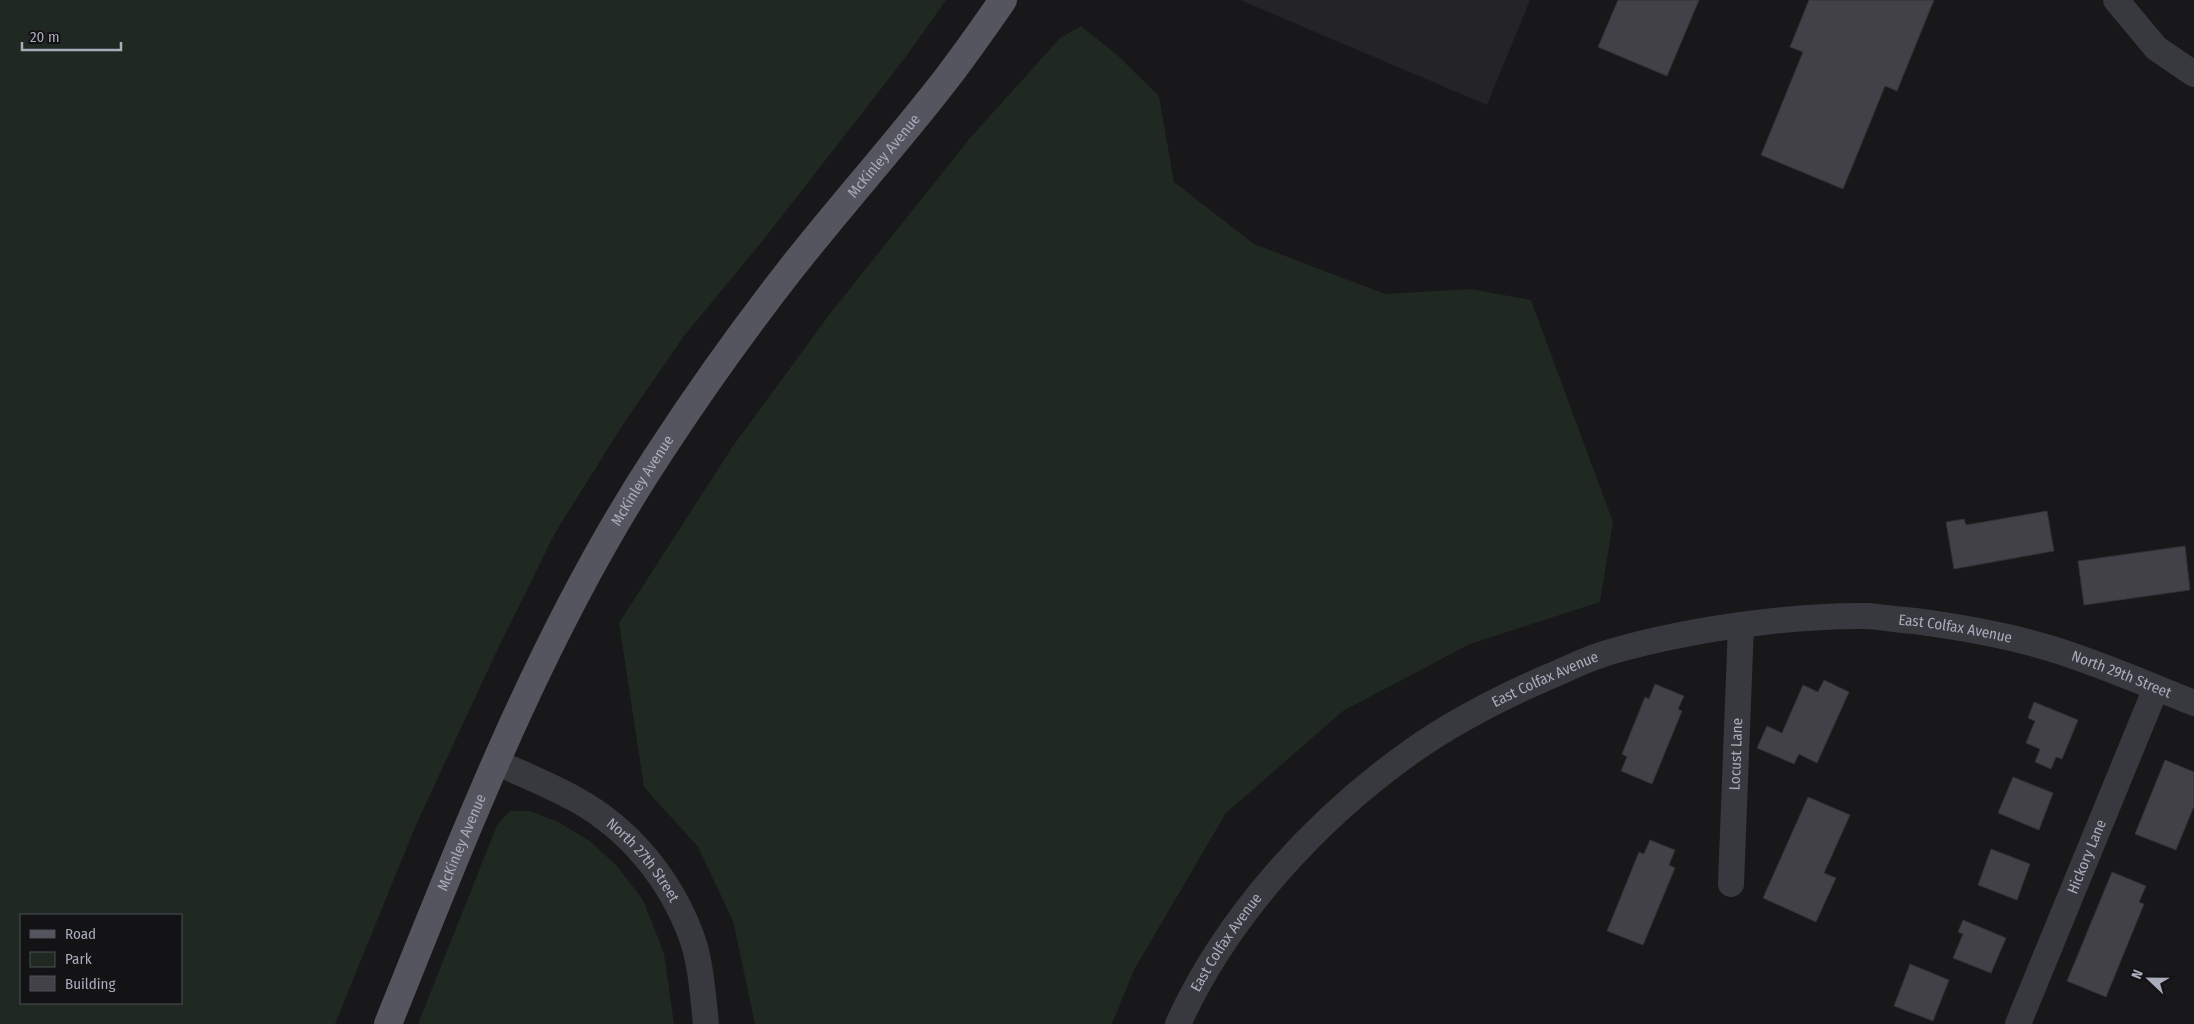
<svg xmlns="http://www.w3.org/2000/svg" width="2194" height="1024" viewBox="0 0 2194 1024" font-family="'Fira Sans Condensed',sans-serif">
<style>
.built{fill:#242327}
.green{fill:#1f2821;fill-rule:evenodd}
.building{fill:#424147;stroke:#323136}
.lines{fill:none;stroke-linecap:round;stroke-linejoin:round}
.minor{stroke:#38393f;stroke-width:26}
.primary{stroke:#54555f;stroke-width:28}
.labels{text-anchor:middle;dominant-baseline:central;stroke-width:4.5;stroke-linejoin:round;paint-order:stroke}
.street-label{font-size:15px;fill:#a8acbb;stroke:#131215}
</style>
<rect width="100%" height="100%" fill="#18171a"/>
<!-- built -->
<path class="built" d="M1240 0H1530L1487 105Z"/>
<!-- green -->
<path class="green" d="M0 0H946L905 58 764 239 684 336 622 426 555 533 494 657 416 825 335 1024H0ZM21 915H181V1003H21Z
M1081 26 1116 54 1159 96 1174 182 1254 244 1385 294 1470 289 1531 300 1613 522 1600 602 1470 644 1343 711 1226 813 1134 970 1112 1024H755L733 921 698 847 644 787 619 623 733 446 829 315 970 138 1060 38Z
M510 811H530L558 822 590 841 617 866 643 900 664 953 674 1024H418L497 825Z"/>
<!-- building -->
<path class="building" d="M1618 0H1699L1667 76 1598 47Z
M1809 0H1934L1897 91 1885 86 1843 189 1761 155 1803 52 1790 47Z
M2047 511 2054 551 1954 569 1946 522 1964 519 1966 525Z
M2185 546 2190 590 2084 605 2078 561Z
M1824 680 1849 692 1817 763 1799 754 1794 764 1757 748 1767 726 1782 733 1803 685 1818 692Z
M1655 684 1684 696 1678 709 1682 711 1652 784 1621 771 1627 757 1622 754 1645 697 1649 699Z
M2034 702 2078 720 2062 759 2056 757 2051 769 2035 762 2040 749 2026 743 2035 721 2028 718Z
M2165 760 2194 772V806L2176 850 2135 834Z
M2013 777 2053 793 2039 830 1998 813Z
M1808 797 1850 815 1824 873 1836 878 1816 922 1763 898Z
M1650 840 1675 850 1669 865 1675 868 1643 945 1607 931 1639 852 1644 854Z
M1991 849 2030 864 2017 900 1978 885Z
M2112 872 2146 886 2139 902 2144 904 2106 997 2067 981Z
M1963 920 2006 938 1991 973 1953 958 1963 934 1958 932Z
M1910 964 1949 980 1933 1021 1894 1006Z"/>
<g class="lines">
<!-- minor -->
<g class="minor">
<path d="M2116 0 2156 48 2194 74"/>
<path id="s1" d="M496 762C522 774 550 785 575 799 630 829 671 880 692 938 701 963 703 997 706 1024"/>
<path id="s2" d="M1731 884 1741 625"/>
<path id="s3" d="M1178 1024C1227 916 1316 819 1412 751 1453 722 1502 697 1548 677 1562 671 1577 664 1592 658 1631 644 1672 636 1713 629 1765 621 1815 615 1867 616 1883 617 1899 620 1915 621 1960 627 2006 635 2049 648 2099 663 2146 684 2194 703"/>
<path id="s4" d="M2018 1024 2156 688"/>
</g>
<!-- primary -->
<path class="primary" id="s5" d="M388 1024C467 828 543 629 660 452 701 389 744 329 790 270 841 205 896 144 947 78 966 53 985 26 1003 0"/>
</g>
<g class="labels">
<!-- street labels -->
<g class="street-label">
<text stroke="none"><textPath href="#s5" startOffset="1006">McKinley Avenue</textPath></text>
<text stroke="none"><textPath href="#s5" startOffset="601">McKinley Avenue</textPath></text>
<text stroke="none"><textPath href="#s3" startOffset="935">East Colfax Avenue</textPath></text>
<text stroke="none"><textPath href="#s3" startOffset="1108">North 29th Street</textPath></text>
<text stroke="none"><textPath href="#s3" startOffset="515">East Colfax Avenue</textPath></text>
<text stroke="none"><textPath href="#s2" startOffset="130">Locust Lane</textPath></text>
<text stroke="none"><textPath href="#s5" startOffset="196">McKinley Avenue</textPath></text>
<text stroke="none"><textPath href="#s4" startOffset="181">Hickory Lane</textPath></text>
<text stroke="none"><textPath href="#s1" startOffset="180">North 27th Street</textPath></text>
<text stroke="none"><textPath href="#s3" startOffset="95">East Colfax Avenue</textPath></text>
</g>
</g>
<!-- legend -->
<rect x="20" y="914" width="162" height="90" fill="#131215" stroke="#4f5057"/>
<rect x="30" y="930" width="25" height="8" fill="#54555f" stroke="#4f5057"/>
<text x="65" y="939" font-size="15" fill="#a8acbb">Road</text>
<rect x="30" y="952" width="25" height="15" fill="#1f2821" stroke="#4f5057"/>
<text x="65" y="964" font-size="15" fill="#a8acbb">Park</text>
<rect x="30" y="976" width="25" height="15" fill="#424147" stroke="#4f5057"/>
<text x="65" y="989" font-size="15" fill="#a8acbb">Building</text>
<!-- north arrow -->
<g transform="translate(2149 979) rotate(292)" stroke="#131215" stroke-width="4" paint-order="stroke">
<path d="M0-4L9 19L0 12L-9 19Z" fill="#a8acbb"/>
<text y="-8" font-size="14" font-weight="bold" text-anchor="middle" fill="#a8acbb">N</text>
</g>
<!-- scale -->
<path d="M22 42v8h99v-8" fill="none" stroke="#a8acbb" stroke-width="2.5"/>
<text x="30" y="42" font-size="15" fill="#a8acbb" stroke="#131215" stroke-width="4" paint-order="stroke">20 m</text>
</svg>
